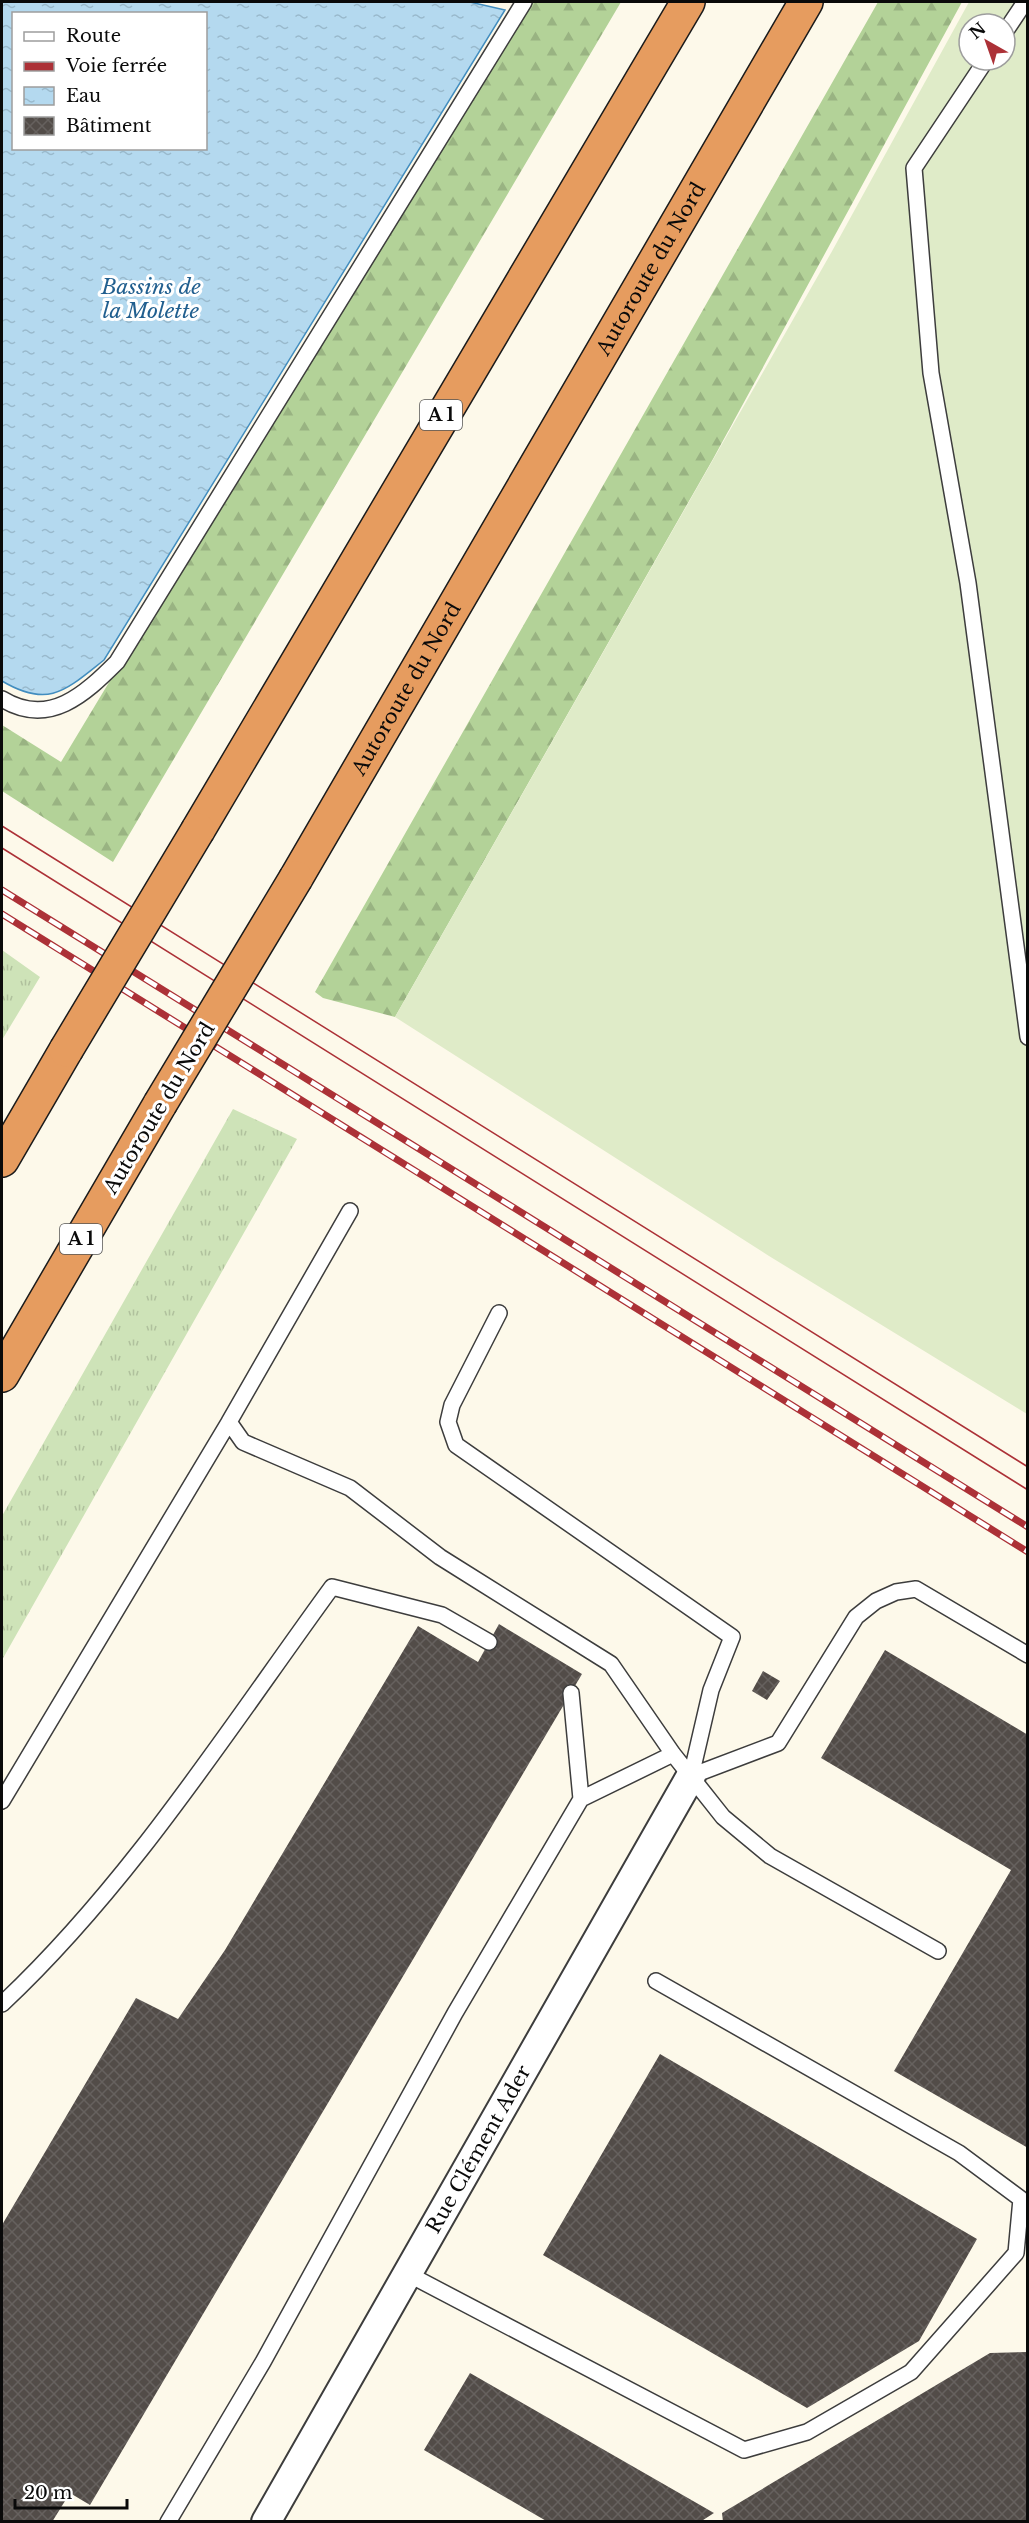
<svg xmlns="http://www.w3.org/2000/svg" width="1029" height="2523" viewBox="0 0 1029 2523" font-family="'Libre Baskerville',serif">
<style>
.grass{fill:url(#grass-tufts)}
.forest{fill:url(#forest-firs)}
.pitch{fill:#dfebc8;fill-rule:evenodd}
.water{fill:url(#water-ripples);stroke:#428dbf;stroke-width:1.5;fill-rule:evenodd}
.building{fill:url(#building-cross-hatch)}
.lines{fill:none;stroke-linecap:round;stroke-linejoin:round}
.service-casing{stroke:#3d3d3d;stroke-width:18}
.minor-casing{stroke:#3d3d3d;stroke-width:32}
.motorway-casing{stroke:#1b1b1b;stroke-width:36}
.service{stroke:#fff;stroke-width:15}
.minor{stroke:#fff;stroke-width:28}
.motorway{stroke:#e69c5f;stroke-width:33}
.tram{stroke:#ac3137;stroke-width:1.5}
.rail-casing{stroke:#ac3137;stroke-width:7}
.rail{stroke:#fff;stroke-width:4.5;stroke-dasharray:14;stroke-linecap:butt}
.motorway-bridge-casing{stroke:#1b1b1b;stroke-width:36;stroke-linecap:butt}
.motorway-bridge{stroke:#e69c5f;stroke-width:33}
.labels{text-anchor:middle;dominant-baseline:central;stroke-width:6;stroke-linejoin:round;paint-order:stroke}
.shield{fill:#fff;stroke:#545454;stroke-width:1.5}
.shield-label{font-size:18px;font-weight:bold;fill:#0a0a0a}
.street-label{font-size:20px;fill:#0a0a0a;stroke:#fff}
.water-label{font-size:21px;font-style:italic;fill:#215f8f;stroke:#fff}
</style>
<defs>
<pattern id="grass-tufts" width="24" height="20" patternUnits="userSpaceOnUse" patternTransform="scale(1.5)"><rect width="24" height="20" fill="#cee3b8"/><path d="M3 7l-1-3M5 7V3M7 7l1-3M15 17l-1-3M17 17v-4M19 17l1-3" fill="none" stroke="#b0c19d"/></pattern>
<pattern id="forest-firs" width="22" height="20" patternUnits="userSpaceOnUse" patternTransform="scale(1.5)"><rect width="22" height="20" fill="#b3d298"/><path d="M5 1l3.5 6h-7zM16 11l3.5 6h-7z" fill="#99b382"/></pattern>
<pattern id="water-ripples" width="26" height="14" patternUnits="userSpaceOnUse" patternTransform="scale(1.5)"><rect width="26" height="14" fill="#b4d9ef"/><path d="M2 4q2-2 4 0t4 0M15 11q2-2 4 0t4 0" fill="none" stroke="#99b9cc"/></pattern>
<pattern id="building-cross-hatch" width="8" height="8" patternUnits="userSpaceOnUse" patternTransform="scale(1.5)"><rect width="8" height="8" fill="#524c48"/><path d="M0 0l8 8M0 8l8-8" fill="none" stroke="#66615e"/></pattern>
</defs>
<rect width="100%" height="100%" fill="#fdf9ea"/>
<!-- grass -->
<path class="grass" d="M2 950 40 977 2 1040Z
M233 1109 297 1139 2 1660V1516Z"/>
<!-- forest -->
<path class="forest" d="M519 2H621L113 862 2 791V725L61 762Z
M878 2H962L713 459 395 1017 323 998 315 992Z"/>
<!-- pitch -->
<path class="pitch" d="M969 2H1027V1414L769 1256 395 1017 831 253ZM969 24H1005V60H969Z"/>
<!-- water -->
<path class="water" d="M2 2H470L505 10 104 660C66 690 49 709 2 681ZM14 14H206V148H14Z"/>
<!-- building -->
<path class="building" d="M499 1624 582 1674 90 2505 70 2493 52 2522H2V2225L136 1998 178 2019 225 1950 418 1626 478 1662Z
M885 1650 1028 1735V2148L894 2071 1011 1870 821 1758Z
M763 1671 780 1681 767 1700 752 1691Z
M660 2054 977 2239 919 2341 807 2408 543 2255Z
M1028 2352V2522H723L722 2513 990 2353Z
M470 2373 714 2513 700 2522H548L424 2450Z"/>
<g class="lines">
<!-- service casing -->
<g class="service-casing">
<path id="service" d="M1005 32 1025 2
M986 60 914 168 931 373 968 583 1028 1037
M2 699C49 728 85 694 117 662L524 2
M350 1211 229 1422 243 1442 350 1488 440 1557 611 1664 673 1754 723 1817 770 1856 938 1951
M499 1313 452 1405 448 1422 456 1445 732 1637 711 1690 691 1776
M571 1693 581 1799
M691 1776 778 1743 856 1617 876 1601 896 1592 916 1589 1028 1655
M2 1801 229 1422
M2 2004C130 1884 229 1728 332 1587L442 1615 489 1642
M408 2274 744 2450 807 2432 911 2372 1016 2253 1021 2199 959 2153 656 1981
M168 2522 263 2362 455 2013 581 1799 673 1754"/>
</g>
<!-- minor casing -->
<g class="minor-casing">
<g id="minor">
<path id="s1" d="M266 2522 691 1776"/>
</g>
</g>
<!-- motorway casing -->
<g class="motorway-casing">
<g id="motorway">
<path d="M198 830 688 2"/>
<path id="s2" d="M296 878 806 2"/>
<path d="M2 1160 66 1050"/>
<path d="M2 1375 160 1104"/>
</g>
</g>
<!-- service -->
<use href="#service" class="service"/>
<!-- minor -->
<use href="#minor" class="minor"/>
<!-- motorway -->
<use href="#motorway" class="motorway"/>
<!-- tram -->
<path class="tram" d="M2 826 1028 1467
M2 848 1028 1490"/>
<!-- rail casing -->
<g class="rail-casing">
<path id="rail" d="M2 890 1028 1527
M2 914 1028 1552"/>
</g>
<!-- rail -->
<use href="#rail" class="rail"/>
<!-- motorway-bridge casing -->
<g class="motorway-bridge-casing">
<path id="motorway-bridge" d="M66 1050 198 830
M160 1104 296 878"/>
</g>
<!-- motorway-bridge -->
<use href="#motorway-bridge" class="motorway-bridge"/>
</g>
<g class="labels">
<!-- shield labels -->
<g class="shield">
<rect x="420" y="400" width="42" height="30" rx="4.5"/>
<rect x="60" y="1224" width="42" height="30" rx="4.5"/>
</g>
<g class="shield-label">
<text x="441" y="415">A 1</text>
<text x="81" y="1239">A 1</text>
</g>
<!-- street labels -->
<g class="street-label">
<text stroke="none"><textPath href="#s2" startOffset="705">Autoroute du Nord</textPath></text>
<text stroke="none"><textPath href="#s2" startOffset="219">Autoroute du Nord</textPath></text>
<text transform="translate(159 1108) rotate(-59)">Autoroute du Nord</text>
<text stroke="none"><textPath href="#s1" startOffset="429">Rue Clément Ader</textPath></text>
</g>
<!-- water labels -->
<g class="water-label">
<text x="151" y="287">Bassins de<tspan x="151" dy="24">la Molette</tspan></text>
</g>
</g>
<!-- border -->
<rect width="1029" height="2523" fill="none" stroke="#0a0a0a" stroke-width="6"/>
<!-- legend -->
<rect x="12" y="12" width="195" height="138" fill="#ffffff" stroke="#9d9d9d" stroke-width="1.5"/>
<rect x="24" y="32" width="30" height="9" fill="#ffffff" stroke="#9d9d9d" stroke-width="1.5"/>
<text x="66" y="42" font-size="18" fill="#0a0a0a">Route</text>
<rect x="24" y="62" width="30" height="9" fill="#ac3137" stroke="#9d9d9d" stroke-width="1.5"/>
<text x="66" y="72" font-size="18" fill="#0a0a0a">Voie ferrée</text>
<rect x="24" y="87" width="30" height="18" fill="url(#water-ripples)" stroke="#9d9d9d" stroke-width="1.5"/>
<text x="66" y="102" font-size="18" fill="#0a0a0a">Eau</text>
<rect x="24" y="117" width="30" height="18" fill="url(#building-cross-hatch)" stroke="#9d9d9d" stroke-width="1.5"/>
<text x="66" y="132" font-size="18" fill="#0a0a0a">Bâtiment</text>
<!-- north arrow -->
<g transform="translate(987 42) rotate(320)"><circle r="28" fill="#ffffff" stroke="#9d9d9d" stroke-width="1.5"/>
<path d="M0-4.5L10 22L0 15L-10 22Z" fill="#ac3137"/>
<text y="-9" font-size="16" font-weight="bold" text-anchor="middle" fill="#0a0a0a">N</text>
</g>
<!-- scale -->
<path d="M15 2499v9h112v-9" fill="none" stroke="#0a0a0a" stroke-width="3"/>
<text x="24" y="2499" font-size="18" fill="#0a0a0a" stroke="#ffffff" stroke-width="4.5" paint-order="stroke">20 m</text>
</svg>
